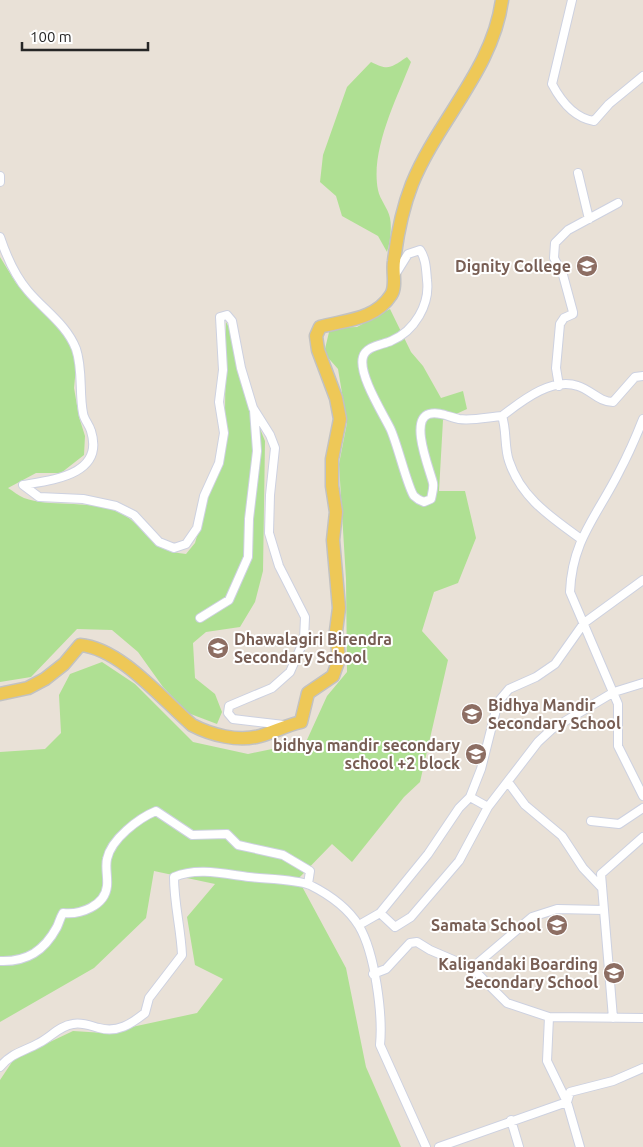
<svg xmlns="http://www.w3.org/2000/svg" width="643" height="1147" viewBox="0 0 643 1147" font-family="Ubuntu,sans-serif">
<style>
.green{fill:#afe093}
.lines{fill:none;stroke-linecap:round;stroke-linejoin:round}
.street-casing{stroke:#cdd1e0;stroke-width:10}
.primary-casing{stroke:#c2c2c2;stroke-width:15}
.street{stroke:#fff;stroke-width:8}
.primary{stroke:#eec857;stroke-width:12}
.labels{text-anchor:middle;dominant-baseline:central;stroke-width:4;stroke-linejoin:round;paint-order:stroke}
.education-label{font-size:16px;font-weight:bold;fill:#785e54;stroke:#fff;text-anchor:end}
</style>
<rect width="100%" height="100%" fill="#e9e1d7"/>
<!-- green -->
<path class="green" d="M407 57 411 62C397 98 370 150 378 190 380 200 388 208 390 218 392 228 390 243 387 252L378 236 342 216 336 196 320 182 323 155 347 87 371 62C389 71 390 68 407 57Z
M0 257 16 283 63 332 72 348 76 367 74 388 79 417 85 436 84 455 61 473H36L8 488C13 491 19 496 24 498 51 508 93 499 120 513 149 527 144 550 186 554L195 543 210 491 222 464 227 441 225 415 226 322 230 329 242 384 265 441 263 571 255 602 240 627 206 632 193 643 195 678 215 694 222 712 217 724 188 713 163 687 138 652 112 630 77 629 31 677 0 682Z
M390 309 411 352 423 366 441 398 463 391 467 409 443 420 439 491H465L476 538 458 583 434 592 422 631 448 660 420 782 404 797 352 862 332 844 298 879 346 968 366 1067 401 1147H0V1080L14 1059 73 1031 104 1033 197 1013 223 979 195 965 187 917 215 884 154 871 146 918 94 968 0 1022V752L45 749 61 733 59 695 70 674 102 662 135 684 193 742 248 754 306 742 327 696 347 672 346 579 339 464 347 423 338 369 324 353 330 328 357 327Z"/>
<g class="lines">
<!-- street casing -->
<g class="street-casing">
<path id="street" d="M572 0 552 84C561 101 574 118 594 121L609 104 643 76
M578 173 589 219
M0 176V182
M0 237C6 255 15 276 28 291 44 310 67 325 76 349 83 369 79 393 83 413 84 420 89 424 91 431 105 475 52 480 23 485L39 497 83 499 116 506 134 515 159 542 174 548 186 544 197 528 204 496 219 463 224 433 219 402 223 370 220 317 227 315 232 321 241 368 253 408 270 435 275 448 270 495 269 533 279 566 305 617 304 640 290 672 272 688 229 706 228 713 233 719 284 725
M395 275 408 254 420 250C426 259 426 269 427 280 430 304 415 331 391 341 382 345 366 346 363 357 358 374 382 412 390 428 397 442 408 489 414 496 416 498 421 501 424 502L431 499C432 494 434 488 433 483 430 470 409 420 429 414 439 411 449 417 459 419 472 421 489 417 502 416 507 431 504 447 509 461 521 498 551 517 581 539
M559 386 556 368 560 324 564 318 573 314V312L563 275 554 258 555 243 568 230 618 203
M502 416C522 401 551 377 578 386 591 390 599 402 613 402L635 377 643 376
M643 419C636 437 628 455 619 472 597 516 572 540 570 592L618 704V746L643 796
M200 618 229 600 248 557 249 519 257 451 254 410
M508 782 525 805 562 836 583 868 602 888
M470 797 488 807
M591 821 619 824 643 808
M380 913 395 927 411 917 459 861 488 807 538 742 552 729 614 692 643 683
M359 925 380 913 428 854 459 808 470 797 481 769 498 702 509 689 536 677 555 664 584 623 643 580
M0 961C27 962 44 951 57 927 59 923 60 918 63 913 80 915 105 906 107 886 108 877 105 867 107 859 111 839 139 818 156 811L192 835 227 834 238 845 283 855 310 871 308 884
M472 968 532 917 557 909 604 910
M373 974 386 969 410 943 417 942 430 950 472 968 507 1003 549 1017 643 1018
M549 1017 547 1061 567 1102 580 1147
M613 1018 601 874 643 837
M0 1067C11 1053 25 1051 39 1043 51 1037 59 1026 73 1024 82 1022 91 1026 99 1028 118 1033 131 1024 145 1013L149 998 182 955C181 929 174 904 174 877 197 867 225 874 249 877 265 879 296 879 310 885 328 894 348 908 359 926 375 953 383 1015 380 1045L426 1147
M511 1120 519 1147
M439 1147 567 1102 570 1092 613 1081 643 1068"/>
</g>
<!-- primary casing -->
<g class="primary-casing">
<path id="primary" d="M0 694 28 688 45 679 64 664 80 645C120 648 162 699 192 725 211 735 238 742 260 736 274 732 287 725 301 722L308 693 333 676 339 659 336 631 339 608 333 540 336 512 332 486V459L340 419 336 398 318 350 316 336 320 327C345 320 375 320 391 295 397 286 392 272 394 261 397 236 403 207 412 184 438 120 493 69 502 0"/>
</g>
<!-- street -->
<use href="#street" class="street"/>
<!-- primary -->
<use href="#primary" class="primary"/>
</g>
<!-- icons -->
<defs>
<g id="university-disc" transform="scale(1.125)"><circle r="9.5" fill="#8d6e63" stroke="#fff"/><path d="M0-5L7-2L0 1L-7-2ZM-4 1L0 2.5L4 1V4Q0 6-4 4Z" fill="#fff"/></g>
<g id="school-disc" transform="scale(1.125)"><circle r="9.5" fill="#8d6e63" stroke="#fff"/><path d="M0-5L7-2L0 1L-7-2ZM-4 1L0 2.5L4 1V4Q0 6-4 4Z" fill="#fff"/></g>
</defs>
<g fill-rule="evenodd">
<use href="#university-disc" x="587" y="266"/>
<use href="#school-disc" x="218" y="648"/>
<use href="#school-disc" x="472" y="714"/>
<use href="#university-disc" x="476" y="754"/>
<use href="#school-disc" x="557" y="925"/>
<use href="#school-disc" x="614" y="973"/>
</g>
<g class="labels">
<!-- education labels -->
<g class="education-label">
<text x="571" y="266">Dignity College</text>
<text x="234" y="639" text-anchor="start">Dhawalagiri Birendra<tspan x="234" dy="18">Secondary School</tspan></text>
<text x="488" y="705" text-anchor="start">Bidhya Mandir<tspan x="488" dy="18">Secondary School</tspan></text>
<text x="460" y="745">bidhya mandir secondary<tspan x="460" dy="18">school +2 block</tspan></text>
<text x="541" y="925">Samata School</text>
<text x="598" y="964">Kaligandaki Boarding<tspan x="598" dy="18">Secondary School</tspan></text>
</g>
</g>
<!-- scale -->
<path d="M22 42v8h126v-8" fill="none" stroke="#262626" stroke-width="2.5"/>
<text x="30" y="42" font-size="15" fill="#262626" stroke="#ffffff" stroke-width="4" paint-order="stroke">100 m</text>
</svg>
